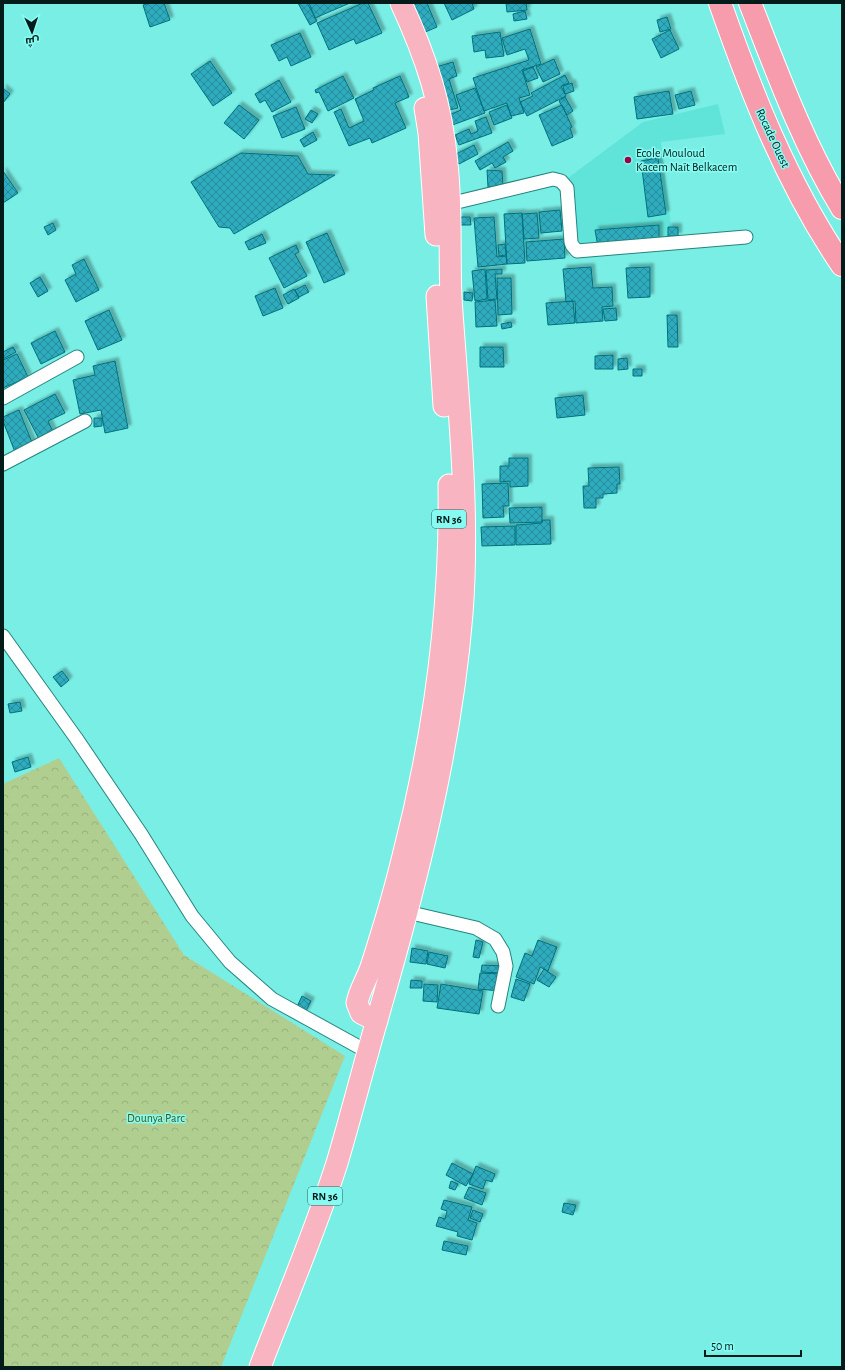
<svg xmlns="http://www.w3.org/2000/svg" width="845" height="1370" viewBox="0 0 845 1370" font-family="'Alegreya Sans',Cairo,sans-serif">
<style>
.built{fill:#60e4da}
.park{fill:url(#park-crowns)}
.building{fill:url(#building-cross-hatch);stroke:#00707d;filter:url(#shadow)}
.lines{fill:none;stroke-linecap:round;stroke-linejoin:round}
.minor-casing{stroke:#25847e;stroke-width:15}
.primary-casing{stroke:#fff;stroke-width:23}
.trunk-casing{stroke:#fff;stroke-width:24}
.minor{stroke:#fff;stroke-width:13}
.primary{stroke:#f8b5c1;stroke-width:21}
.trunk{stroke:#f69cac;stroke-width:22}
.poi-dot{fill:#9f0040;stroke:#87fbf2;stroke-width:1.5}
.labels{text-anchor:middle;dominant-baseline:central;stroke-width:3;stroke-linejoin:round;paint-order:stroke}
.shield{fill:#87fbf2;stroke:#2b5f5b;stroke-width:1}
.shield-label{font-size:11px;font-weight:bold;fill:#031c1a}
.street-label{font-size:12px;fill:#031c1a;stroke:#87fbf2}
.poi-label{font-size:12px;fill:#031c1a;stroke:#87fbf2;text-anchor:start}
.park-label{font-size:12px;fill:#3e571b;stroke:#87fbf2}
</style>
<defs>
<pattern id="park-crowns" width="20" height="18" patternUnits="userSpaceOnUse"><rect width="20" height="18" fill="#b1ce91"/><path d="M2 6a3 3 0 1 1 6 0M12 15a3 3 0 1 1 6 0" fill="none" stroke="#97b07c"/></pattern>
<pattern id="building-cross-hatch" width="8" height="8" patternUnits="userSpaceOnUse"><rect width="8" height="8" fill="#2facbe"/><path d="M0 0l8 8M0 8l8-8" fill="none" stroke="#268b9a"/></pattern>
<filter id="shadow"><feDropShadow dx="3.5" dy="-3.5" stdDeviation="1" flood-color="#0004"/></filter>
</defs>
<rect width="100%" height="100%" fill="#79eee5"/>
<!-- built -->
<path class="built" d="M718 104 725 134 661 142 673 242 574 250 568 178 643 122Z"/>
<!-- park -->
<path class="park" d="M59 758 184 955 345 1056 221 1367H3V784Z"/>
<!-- building -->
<path class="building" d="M150 3H164L170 20 150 27 143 5Z
M298 3H307L317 21 310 25Z
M309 3H350L315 18Z
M363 3H368L382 33 356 44 354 39 329 50 317 23Z
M419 3H427L437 27 423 33 412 6Z
M444 3H472L474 9 452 20Z
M506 3H526L527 10 507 12Z
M525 11 527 19 514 21 513 14Z
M667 17 671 29 660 32 657 20Z
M530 29 541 64 522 70 530 95 519 98 524 113 511 116 507 103 484 111 473 78 529 60 525 49 507 55 502 38Z
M670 30 679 49 661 58 652 39Z
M500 32 504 56 486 58 485 50 474 52 472 36Z
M300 33 311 57 291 66 287 57 279 61 271 45Z
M554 59 560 74 543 82 536 67Z
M210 61 232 93 213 106 191 74Z
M453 62 457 76 449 79 458 108 442 112 429 69Z
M533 67 538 78 527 82 523 71Z
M565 75 569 83 561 86 566 96 527 116 520 102 533 96 531 93Z
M343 76 354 98 328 111 319 92 316 93 315 90Z
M400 76 409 97 395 103 406 128 372 143 370 138 349 146 334 112 341 109 349 128 364 121 355 99 374 90 373 88Z
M279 80 291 102 272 112 265 100 260 103 255 94Z
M572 83 574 91 565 94 563 86Z
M3 88 10 94 3 103Z
M475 88 485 113 447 127 444 117 461 110 456 95Z
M669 91 673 114 637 119 634 97Z
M691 91 695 105 679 109 675 95Z
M565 97 573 111 567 115 559 101Z
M239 105 259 120 244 139 224 123Z
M507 105 512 118 494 125 489 112Z
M562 105 572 127 570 128 573 137 552 146 539 115Z
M296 107 305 129 282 138 273 116Z
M311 110 318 114 312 123 305 119Z
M486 117 492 133 459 145 455 135 469 129 471 134 478 131 475 121Z
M313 132 317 140 304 147 300 140Z
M508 142 513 151 503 157 506 162 495 168 492 163 480 170 475 161Z
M474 145 478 154 459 164 454 155Z
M241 153 298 156 308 174 335 175 234 234 230 228 219 227 191 182Z
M658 158 666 214 648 217 641 161Z
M487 170 502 171 503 186 488 187Z
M3 171 18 193 3 203Z
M560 210 562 231 541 233 539 212Z
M522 213 525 263 507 264 504 214Z
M537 213 539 238 524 239 522 214Z
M459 217H470L471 225H459Z
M494 217 497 257 506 256 507 264 478 267 474 218Z
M53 223 56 230 48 235 44 227Z
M659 225V242L598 247 595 230Z
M668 227H678V236H668Z
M327 233 345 274 324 283 306 242Z
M262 234 266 243 249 250 245 242Z
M564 239 565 258 527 261 526 242Z
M505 244 506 255 499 256 498 245Z
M296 245 299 252 295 254 307 276 284 288 269 258Z
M84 259 99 290 76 302 65 280 76 274 72 265Z
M591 267 593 288 612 287 613 306 602 307 603 321 576 323 575 301 566 302 563 269Z
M650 267V297L628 298 626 268Z
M485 269 487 299 475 301 472 271Z
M502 269V274H495L497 299 488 300 486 270Z
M40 277 48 291 38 297 30 283Z
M497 278H511L512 314 498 315Z
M305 285 309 292 299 297 295 290Z
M275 288 283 308 263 316 255 296Z
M294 289 299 298 288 304 283 295Z
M464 292 473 293 472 301 464 300Z
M495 300 497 326 476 327 475 302Z
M573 301 575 323 548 325 546 303Z
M616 308 617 320 605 321 603 309Z
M109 310 122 340 98 350 85 321Z
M667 315H677L678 347H668Z
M511 322 512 327 502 329 501 324Z
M55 331 65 352 41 364 31 343Z
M13 347 16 352 3 359V352Z
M480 347H503L504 367H480Z
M17 354 28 377 3 388V360Z
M613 355V369H595V356Z
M627 358 628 369 618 370V359Z
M115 361 128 428 105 433 101 410 80 414 73 380 95 375 93 366Z
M633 369H642V376H633Z
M55 394 65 413 48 421 54 434 40 441 24 410Z
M583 395 585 415 557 418 555 398Z
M19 410 33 445 15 452 3 421V417Z
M94 418H102V426L94 427Z
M509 458H528V486L510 487V481L500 482V466H509Z
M619 467 620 484H617V493L603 494V498H596V508H584L583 486H589L588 468Z
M508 483 509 506H503L504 517 483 518 482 484Z
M542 507V522L510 523 509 508Z
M542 520H550L551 544 516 545V525L542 523Z
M515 526V545L482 546 481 527Z
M62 671 69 680 61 687 53 677Z
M20 702 22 711 10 713 8 704Z
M28 757 31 767 15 772 12 762Z
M476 940 483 942 479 958 473 957Z
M538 940 557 947 548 971 540 967 534 984 516 977 525 953 532 956Z
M412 948 428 951 426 964 410 962Z
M429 952 448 956 445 968 427 964Z
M482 965 503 966V973L481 972Z
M544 969 556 977 549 987 537 980Z
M480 973 501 974 500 991 478 989Z
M516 979 530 984 524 1001 511 997Z
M411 980 422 981V988H410Z
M424 984 438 985 437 1002 423 1001Z
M441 984 483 991 479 1014 437 1008Z
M302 996 311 1001 305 1013 296 1009Z
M452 1163 473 1174 466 1186 446 1175Z
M476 1166 495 1174 492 1182 486 1180 483 1189 469 1184Z
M451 1181 458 1184 455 1190 449 1188Z
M469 1187 486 1193 482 1205 464 1198Z
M444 1200 472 1207 468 1220 477 1223 472 1240 457 1236 458 1232 436 1226 439 1217 445 1219 447 1211 441 1209Z
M564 1203 576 1205 573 1215 562 1212Z
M473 1210 483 1214 480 1222 470 1218Z
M444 1241 468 1246 466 1255 442 1250Z"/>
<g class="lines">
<!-- minor casing -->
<g class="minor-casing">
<path id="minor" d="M449 204 553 179 561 181 567 188 571 242 572 245 577 251 746 237
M3 398 77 357
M3 464 85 421
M3 636 76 738 141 834 192 916 230 962 272 999 368 1052
M407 912 476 928 495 939 503 952 506 966 498 1006"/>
</g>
<!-- primary casing -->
<g class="primary-casing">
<path id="primary" d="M425 108 429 133 436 235
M437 296 444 406
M377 1021 361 1013 357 1003C359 991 367 979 371 967 383 930 394 893 403 856 434 736 451 610 449 485
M260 1367C286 1299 315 1232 337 1163 351 1116 363 1068 377 1020 415 888 451 752 462 614 470 511 458 401 451 298 449 253 452 209 447 164 442 105 426 57 401 3"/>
</g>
<!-- trunk casing -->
<g class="trunk-casing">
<path id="trunk" d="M720 3C752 94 787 184 842 265
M750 3C777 72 803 144 842 208"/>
</g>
<!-- minor -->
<use href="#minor" class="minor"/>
<!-- primary -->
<use href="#primary" class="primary"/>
<!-- trunk -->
<use href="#trunk" class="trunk"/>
</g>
<!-- markers -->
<circle class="poi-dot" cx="628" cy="160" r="4"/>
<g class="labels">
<!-- shield labels -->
<g class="shield">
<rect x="432" y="510" width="34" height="18" rx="3"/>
<rect x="308" y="1187" width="34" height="18" rx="3"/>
</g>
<g class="shield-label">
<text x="449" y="519">RN 36</text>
<text x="325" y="1196">RN 36</text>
</g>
<!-- street labels -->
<g class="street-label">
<text transform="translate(773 138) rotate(65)">Rocade Ouest</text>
</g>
<!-- poi labels -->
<g class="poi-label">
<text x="636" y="153">Ecole Mouloud<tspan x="636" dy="14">Kacem Naït Belkacem</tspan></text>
</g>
<!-- park labels -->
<g class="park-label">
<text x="156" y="1118">Dounya Parc</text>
</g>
</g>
<!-- border -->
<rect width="845" height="1370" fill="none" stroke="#031c1a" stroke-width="8"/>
<!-- north arrow -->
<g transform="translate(32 32) rotate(177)" stroke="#87fbf2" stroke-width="3" paint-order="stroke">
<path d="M0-3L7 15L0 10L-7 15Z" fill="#031c1a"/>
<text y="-6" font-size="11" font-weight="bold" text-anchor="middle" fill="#031c1a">ش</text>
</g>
<!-- scale -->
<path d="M705 1350v6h96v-6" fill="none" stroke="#031c1a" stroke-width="2"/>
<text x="711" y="1350" font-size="12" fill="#031c1a" stroke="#87fbf2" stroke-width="3" paint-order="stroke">50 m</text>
</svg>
